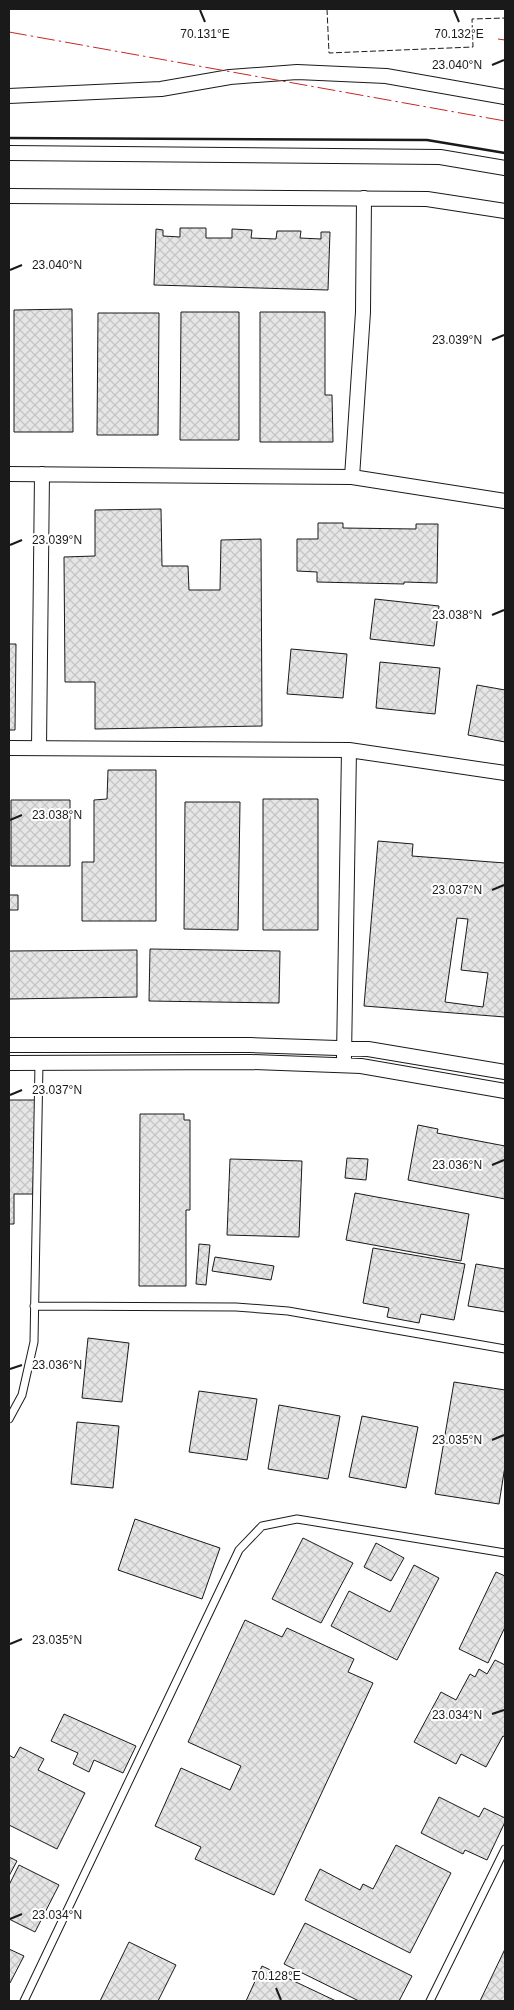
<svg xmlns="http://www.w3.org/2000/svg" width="514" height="2010" viewBox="0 0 514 2010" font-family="Arial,sans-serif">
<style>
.building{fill:url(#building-cross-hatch);stroke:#1a1a1a;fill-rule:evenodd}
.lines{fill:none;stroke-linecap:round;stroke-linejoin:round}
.service-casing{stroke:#1a1a1a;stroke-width:9}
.minor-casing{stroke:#1a1a1a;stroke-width:16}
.service{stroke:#fff;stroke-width:7}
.minor{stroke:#fff;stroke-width:14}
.fence{stroke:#1a1a1a;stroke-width:1;stroke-dasharray:6 2.5;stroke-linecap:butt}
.wall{stroke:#1a1a1a;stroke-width:2.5}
.power{stroke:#c62828;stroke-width:1;stroke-dasharray:18 4 2.5 4;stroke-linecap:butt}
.ticks{fill:none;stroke:#1a1a1a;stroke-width:2}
.ticks-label{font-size:12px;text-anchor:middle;fill:#1a1a1a;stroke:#fff;stroke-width:4;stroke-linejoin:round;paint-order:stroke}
</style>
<defs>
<pattern id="building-cross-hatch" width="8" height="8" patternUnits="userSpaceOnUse" patternTransform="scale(1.25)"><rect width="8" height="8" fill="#e6e6e6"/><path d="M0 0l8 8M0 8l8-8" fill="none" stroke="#c5c5c5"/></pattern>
</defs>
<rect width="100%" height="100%" fill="#fff"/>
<!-- building -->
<path class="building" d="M180 228H206V238H232V229L252 230 251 238 276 239 277 231H301L300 238 321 239V232H330L328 290 154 285 156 229 163 230V236L180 237Z
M72 309 73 432H14V310Z
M181 312H239V440H180Z
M260 312H325V395H332L333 442H260Z
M98 313H159L158 435H97Z
M161 509 162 566H188L189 590H220L221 540 261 539 262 726 95 729V682H65L64 557 95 556V510Z
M318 523H343V528L416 529V524H438L437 583 404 582V584L317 582V572L297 571V539H318Z
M375 599 439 606 434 646 370 639Z
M9 644H16L15 730H9Z
M291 649 347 654 343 698 287 694Z
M380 662 440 668 435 714 376 708Z
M477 685 505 690V742L468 735Z
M108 770H156V921H82V862H94V800L107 799Z
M263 799H318V930H263Z
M11 800H70V866H11Z
M185 802H240L238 930 184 929Z
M378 841 413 844 412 856 505 863V1017L364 1006ZM457 918 468 919 461 970 488 973 483 1007 445 1002Z
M9 895H18V910H9Z
M150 949 280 951 279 1003 149 1001Z
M137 950V997L9 999V951Z
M9 1100H35L33 1194H14V1224H9Z
M140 1114H184V1120H190V1210H186V1286H139Z
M418 1125 438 1129 437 1133 505 1146V1199L408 1180Z
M347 1158 368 1159 366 1180 345 1178Z
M230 1159 302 1161 299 1237 227 1235Z
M355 1193 469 1214 461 1261 346 1240Z
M199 1244 210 1245 206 1285 196 1284Z
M373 1248 465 1264 454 1320 421 1314 419 1323 387 1317 389 1308 363 1303Z
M215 1257 274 1266 271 1280 212 1271Z
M476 1264 505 1269V1312L468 1306Z
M88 1338 129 1343 122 1402 82 1398Z
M454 1382 505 1390V1466L499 1504 435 1494Z
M199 1391 257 1399 247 1460 189 1452Z
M279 1405 340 1416 328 1479 268 1469Z
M362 1416 418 1427 406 1488 349 1477Z
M77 1422 119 1426 113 1488 71 1484Z
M135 1519 220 1548 202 1599 118 1570Z
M303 1538 353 1563 321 1623 272 1599Z
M376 1543 404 1558 391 1581 364 1567Z
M414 1565 439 1578 397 1660 331 1626 349 1591 390 1612Z
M496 1572 505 1576V1627L488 1663 459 1649Z
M245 1620 282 1637 287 1628 354 1659 348 1672 373 1683 274 1895 195 1859 201 1847 155 1826 181 1768 230 1790 241 1766 188 1742Z
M495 1660 505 1665V1737L503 1736 486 1767 461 1754 456 1764 414 1742 441 1692 456 1700 470 1674 475 1677 479 1669 487 1674Z
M64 1714 136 1746 123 1773 94 1760 89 1772 73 1764 78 1753 51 1741Z
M20 1747 44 1759 38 1770 85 1793 57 1849 9 1825V1755L14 1758Z
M439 1797 479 1817 484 1808 505 1818V1822L487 1860 465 1850 463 1854 421 1833Z
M396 1845 451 1873 410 1953 305 1900 320 1869 360 1890 363 1884 373 1889Z
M9 1857 17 1861 9 1876Z
M19 1865 59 1885 35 1932 9 1919V1885Z
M305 1923 412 1976 399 2001H359L284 1964Z
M129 1942 176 1965 158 2001H100Z
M9 1949 24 1956 10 1983 9 1982Z
M505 1949V2001H480Z
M262 1966 336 2001H246Z"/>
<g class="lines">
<!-- service casing -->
<g class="service-casing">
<path id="service" d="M34 1306 236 1307 288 1311 505 1349
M9 1419 22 1395 34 1342 39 1063
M24 2001 239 1550 262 1526 297 1519 505 1553
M430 2001 505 1849"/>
</g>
<!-- minor casing -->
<g class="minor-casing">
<path id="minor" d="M9 96 161 89 230 77 297 72 386 76 505 97
M9 153 440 157 505 168
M9 196 427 199 505 211
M9 474 352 477 505 501
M352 477 363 312 364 198
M9 748 349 750 505 773
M39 748 42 474
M9 1045H250L368 1049 505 1072
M344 1057 349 750
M9 1063 251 1062 361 1066 505 1091"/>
</g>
<!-- service -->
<use href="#service" class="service"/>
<!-- minor -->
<use href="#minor" class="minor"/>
<!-- fence -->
<path class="fence" d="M327 9 329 53 473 47 472 19 505 18"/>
<!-- wall -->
<path class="wall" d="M9 138 427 140 505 153"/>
<!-- power -->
<path class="power" d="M9 32 505 121
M498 39 505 40"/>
</g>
<!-- ticks -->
<path class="ticks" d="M200 10 205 22M454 10 459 22M492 65 504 60M10 270 22 265M492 340 504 335M10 545 22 540M492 615 504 610M10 820 22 815M492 890 504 885M10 1095 22 1090M492 1165 504 1160M10 1369 22 1365M492 1440 504 1435M10 1644 22 1639M492 1714 504 1710M10 1919 22 1914M276 1988 281 2000"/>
<g class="ticks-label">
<text x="205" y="38">70.131°E</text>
<text x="459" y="38">70.132°E</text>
<text x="457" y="69">23.040°N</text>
<text x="57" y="269">23.040°N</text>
<text x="457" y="344">23.039°N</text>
<text x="57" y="544">23.039°N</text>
<text x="457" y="619">23.038°N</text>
<text x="57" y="819">23.038°N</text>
<text x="457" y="894">23.037°N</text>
<text x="57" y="1094">23.037°N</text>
<text x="457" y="1169">23.036°N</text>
<text x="57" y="1369">23.036°N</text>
<text x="457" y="1444">23.035°N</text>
<text x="57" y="1644">23.035°N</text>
<text x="457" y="1719">23.034°N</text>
<text x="57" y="1919">23.034°N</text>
<text x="276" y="1980">70.128°E</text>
</g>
<!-- border -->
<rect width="514" height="2010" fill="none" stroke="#1a1a1a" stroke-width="20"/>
</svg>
